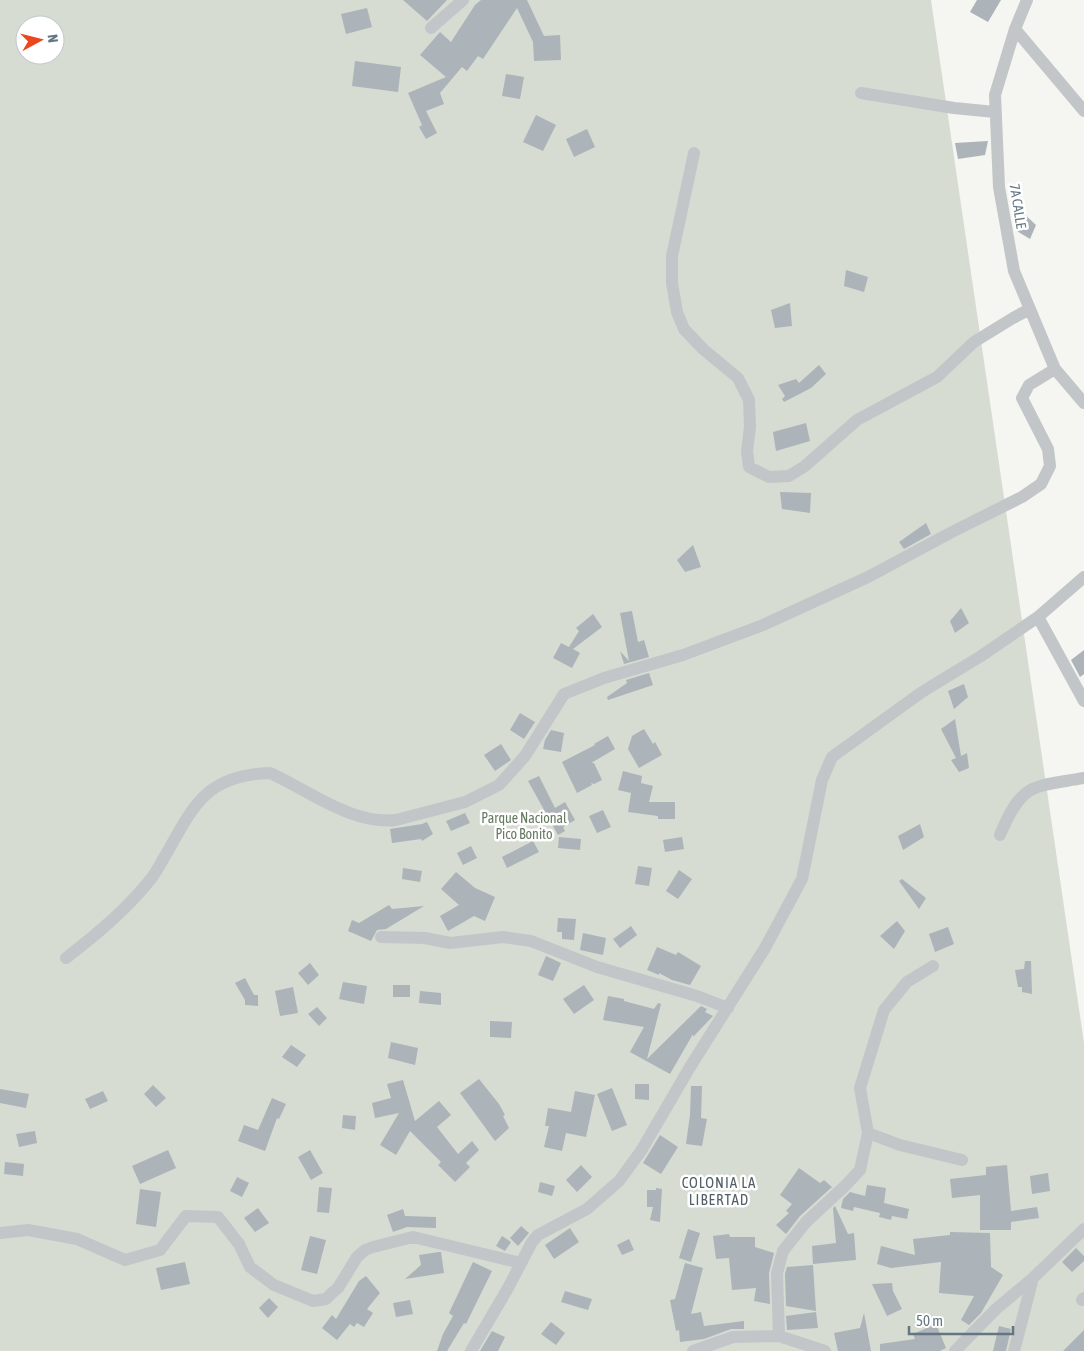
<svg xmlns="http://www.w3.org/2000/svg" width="1084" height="1351" viewBox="0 0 1084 1351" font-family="'Asap Condensed',sans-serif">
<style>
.green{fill:#d6dcd2;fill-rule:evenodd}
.building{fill:#acb3b9}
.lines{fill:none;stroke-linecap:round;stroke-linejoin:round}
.street{stroke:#c2c6c9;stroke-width:12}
.labels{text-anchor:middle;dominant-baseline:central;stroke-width:5;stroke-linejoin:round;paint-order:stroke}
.street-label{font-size:14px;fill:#637684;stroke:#fff}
.park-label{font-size:14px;fill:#677a62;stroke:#fff}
.neighbourhood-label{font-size:15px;letter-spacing:1px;fill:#515f68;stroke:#fff}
</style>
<rect width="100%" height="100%" fill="#f5f5f1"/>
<!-- green -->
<path class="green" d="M0 0H931L1084 1043V1351H0ZM25 25H55V55H25Z"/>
<!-- building -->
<path class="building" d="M403 0H447L427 21Z
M481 0H527L544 36 560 35 561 60 534 61 533 42 517 8 483 59 478 56 467 71 462 67 440 93 444 104 426 111 437 133 426 139 419 127 422 125 408 93 446 77 420 55 440 32 451 42 475 5Z
M977 0H1001L988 22 970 12Z
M367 8 372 27 346 34 341 14Z
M355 61 401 67 398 92 352 86Z
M506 74 524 77 520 99 502 96Z
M536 115 556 125 543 151 523 142Z
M587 129 595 147 574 157 566 139Z
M988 141 985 155 958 159 955 143Z
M1021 211 1036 225 1030 239 1015 230 1014 226Z
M846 270 868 277 864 292 844 286Z
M790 303 792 326 775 328 771 310Z
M819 365 826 374 811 388 784 402 782 399 785 396 778 385 796 379 799 383Z
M806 423 810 441 776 451 773 432Z
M780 492 811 493 810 513 782 509Z
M926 523 931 534 904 549 899 542Z
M693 545 701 567 685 572 677 560Z
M961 608 969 623 955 633 950 621Z
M632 611 638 642 644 640 649 657 624 664 620 651 629 661 620 613Z
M593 614 602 627 573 649 580 653 572 668 553 658 561 643 569 647 579 631 576 628Z
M1084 650V674L1080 677 1071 660Z
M649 673 653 685 608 700 607 697 627 683 626 680Z
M964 684 968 697 954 709 948 691Z
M520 713 535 722 524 739 510 730Z
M955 719 961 756 967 753 969 768 959 772 951 760 956 758 941 729Z
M644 729 653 744 655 742 662 755 639 768 628 749 632 736Z
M551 730 564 733 561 752 543 749 545 740Z
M608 736 615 749 591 763H594L602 780 594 784 591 783 592 785 577 793 562 762 595 745 594 744Z
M501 744 511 760 495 771 484 755Z
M623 771 642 776 641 783 653 786 649 802H675V819H658V816L628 812 631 793 618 790Z
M539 776 555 808 565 802 575 820 563 827 565 831 558 835 528 781Z
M603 810 611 827 597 833 589 816Z
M465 813 470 823 451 831 446 821Z
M427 822 433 834 422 841 421 839 392 843 390 829 422 824Z
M920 824 924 837 903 850 898 836Z
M559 837 581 839 580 850 558 848Z
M682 837 684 849 665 852 663 840Z
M533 841 539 852 507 868 502 857Z
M471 846 477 858 463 865 457 853Z
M638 866 652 868 649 886 635 884Z
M403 868 422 871 420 882 402 879Z
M679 870 692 879 678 899 666 891Z
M456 872 475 888 495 897 485 921 474 916 448 931 440 916 459 905 441 889Z
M902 879 926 898 919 909 899 881Z
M389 905 392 909 424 906 386 929 377 930 371 941 348 931 352 920 359 923Z
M558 918 576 919 574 940 562 939V932H557Z
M897 921 905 931 894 949 880 936Z
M631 926 637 935 620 948 613 939Z
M948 927 954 944 935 952 929 934Z
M583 933 606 938 603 955 580 950Z
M657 947 676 955 678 952 701 966 690 985 672 980 659 973V975L647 970Z
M546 956 561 963 553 981 538 975Z
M1025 961H1031L1032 994 1022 992V987H1018L1015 970 1024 969Z
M310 963 319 975 308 985 298 973Z
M245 978 254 995H258V1006L245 1005V1000L235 983Z
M343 982 367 986 364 1004 339 999Z
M393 985H410V997H393Z
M584 985 594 1000 574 1014 563 999Z
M293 987 298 1013 280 1016 275 991Z
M420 991 441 993V1005L419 1003Z
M608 996 624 999V1001L654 1009 658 1003 661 1004 647 1059 701 1006 707 1009 705 1012 713 1016 693 1037V1034L670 1074 630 1052 644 1027 603 1020Z
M317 1007 327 1018 319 1026 308 1014Z
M490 1021 512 1022 511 1038 490 1037Z
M391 1042 418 1048 415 1065 388 1058Z
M291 1045 306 1055 297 1067 282 1057Z
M479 1079 499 1104 505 1115 503 1116 509 1128 495 1141 460 1093Z
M403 1080 415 1121 439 1101 451 1115 437 1127 458 1154 472 1141 479 1150 466 1163 470 1167 455 1182 438 1165 441 1162 410 1131 396 1155 380 1145 399 1113 375 1118 372 1103 391 1098 387 1084Z
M635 1084H649V1100L635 1099Z
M153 1085 166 1098 156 1107 144 1094Z
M691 1086H702L701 1118 707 1119 702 1146 686 1144 690 1115Z
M612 1088 627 1125 612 1131 597 1094Z
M0 1089 29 1094 26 1108 0 1103Z
M103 1091 108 1101 90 1109 85 1099Z
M575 1091 595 1095 586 1137 566 1133 562 1151 544 1147 549 1126H545L548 1108 571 1112Z
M272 1098 286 1104 279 1119 277 1118 265 1151 238 1141 244 1125 258 1130Z
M343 1115 356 1116 355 1130 342 1128Z
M35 1131 37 1143 19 1147 16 1134Z
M660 1135 678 1147 661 1174 643 1163Z
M168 1150 176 1168 140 1184 132 1166Z
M310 1150 323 1173 311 1180 298 1157Z
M5 1162 24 1164 23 1176 4 1174Z
M581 1165 592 1177 577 1192 566 1180Z
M1007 1165 1011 1211 1037 1207 1039 1218 1011 1222V1230H980V1195L952 1198 950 1179 986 1175V1167Z
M799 1168 820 1183 824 1180 832 1187 800 1216 786 1234 776 1225 789 1213 786 1211 792 1204 780 1195Z
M1048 1173 1050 1191 1032 1194 1030 1176Z
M237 1177 249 1183 242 1197 230 1191Z
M540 1182 555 1186 552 1196 538 1192Z
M867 1185 886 1188 884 1203 909 1209 907 1219 892 1216 891 1220 879 1217 880 1213 854 1207 853 1211 841 1208 843 1199 850 1192 865 1196Z
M319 1187 332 1188 329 1213 317 1212Z
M656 1188 662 1189 660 1222 650 1220 653 1207H647V1190H656Z
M140 1189 161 1192 156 1227 136 1224Z
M835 1206 848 1234 854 1233 856 1260 813 1264 812 1246 836 1243 833 1208Z
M258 1208 269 1223 255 1232 244 1218Z
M403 1209 405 1216 436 1217V1228L407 1227 393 1232 387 1215Z
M521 1226 529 1233 518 1246 510 1238Z
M570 1228 579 1242 554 1259 545 1245Z
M688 1229 700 1233 691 1262 679 1258Z
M950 1232 990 1233 991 1267 1003 1275 981 1313 969 1325 961 1320 974 1296 939 1293 941 1262 891 1268 877 1264 881 1246 915 1255 913 1239 950 1235Z
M729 1234 730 1237H755V1247L774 1253 769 1273 770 1304 754 1301 756 1288 732 1290 729 1258 716 1259 713 1236Z
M310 1236 326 1240 317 1274 301 1270Z
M502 1236 511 1242 505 1251 496 1246Z
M629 1239 634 1250 622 1255 617 1245Z
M1076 1248 1084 1256V1261L1072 1272 1062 1262Z
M439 1252H441L444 1273 405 1279 421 1265 419 1255Z
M185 1262 190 1284 161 1290 156 1268Z
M473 1262 492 1271 466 1324 464 1323 447 1351H437L443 1334 453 1316 449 1313Z
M685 1263 703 1268 691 1314 701 1312 704 1326 744 1321V1329H731L704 1339 680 1342 679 1330 676 1331 670 1300 675 1299Z
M813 1265 816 1311 786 1306 785 1274 787 1267Z
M366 1276 380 1293 367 1309 373 1313 364 1327 357 1323 354 1327 350 1324 337 1340 322 1328 332 1315 336 1319 359 1281Z
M892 1283 893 1291 902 1309 887 1316 872 1284Z
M565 1291 592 1299 588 1310 561 1302Z
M269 1298 278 1307 268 1318 259 1308Z
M410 1300 413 1314 396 1317 393 1303Z
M816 1312 818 1328 787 1330 786 1316Z
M864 1313 871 1351H838L834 1333 860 1328Z
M551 1322 565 1333 556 1345 541 1334Z
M936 1324 946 1348 940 1351H880V1344L915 1339 913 1334Z
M999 1326 1011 1329 1006 1351H993Z
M1084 1330V1351H1063Z
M492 1331 505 1337 498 1351H480Z"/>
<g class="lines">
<!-- street -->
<path class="street" d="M1027 0 1015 29 995 95 999 187 1014 271 1055 369 1084 403
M431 28 463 0
M1015 29 1084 111
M861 93 954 108 995 112
M694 153 672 256V283L677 312 684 329 703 349 738 378 749 400 750 427 747 451 749 467 769 477 789 476 805 466 857 420 937 377 974 342 1013 318 1030 309
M1038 617 1084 701
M1000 835C1022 782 1032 787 1084 778
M381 937 425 938 450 943 503 937 531 941 597 967 697 996 728 1008
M66 958C97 934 126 910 150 880 157 872 162 860 168 851 195 802 209 775 270 773 308 790 352 825 396 820L465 802 499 785 525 756 564 694 604 678 683 655 763 625 868 577 952 532 1022 497 1041 484 1050 466 1048 449 1022 398 1029 385 1055 369
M868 1133 900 1145 962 1160
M0 1233 28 1230 77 1239 125 1260 160 1250 186 1216 218 1217 239 1244 250 1267 274 1285 313 1301 326 1299 332 1293 338 1288 357 1257 365 1250 373 1247 413 1237 521 1263
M1082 1300 1084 1298
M779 1336 777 1273 783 1251 806 1222 845 1186 860 1170 868 1133 860 1088 884 1010 907 982 933 966
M471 1351 508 1288 532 1242 538 1235 587 1209 619 1181 641 1151 690 1067 765 948 802 879 822 780 832 757 922 692 981 656 1038 617 1084 577
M693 1351 733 1337 779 1336 825 1351
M955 1351 996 1309 1033 1278 1084 1229
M1014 1351 1033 1278"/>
</g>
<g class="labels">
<!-- street labels -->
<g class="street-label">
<text transform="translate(1018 206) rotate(81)">7A CALLE</text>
</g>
<!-- park labels -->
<g class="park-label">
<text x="524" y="818">Parque Nacional<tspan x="524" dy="16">Pico Bonito</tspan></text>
</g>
<!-- neighbourhood labels -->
<g class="neighbourhood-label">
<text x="719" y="1182">COLONIA LA<tspan x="719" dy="17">LIBERTAD</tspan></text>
</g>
</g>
<!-- north arrow -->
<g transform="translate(40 40) rotate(83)"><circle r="24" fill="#ffffff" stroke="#c1c8ce"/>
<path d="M0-4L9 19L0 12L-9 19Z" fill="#eb461c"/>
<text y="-8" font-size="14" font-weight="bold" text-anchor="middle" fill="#637684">N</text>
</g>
<!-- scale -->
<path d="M909 1326v8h104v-8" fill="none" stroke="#637684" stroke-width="2.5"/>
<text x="916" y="1326" font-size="15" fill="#637684" stroke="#ffffff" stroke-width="4" paint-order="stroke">50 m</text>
</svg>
